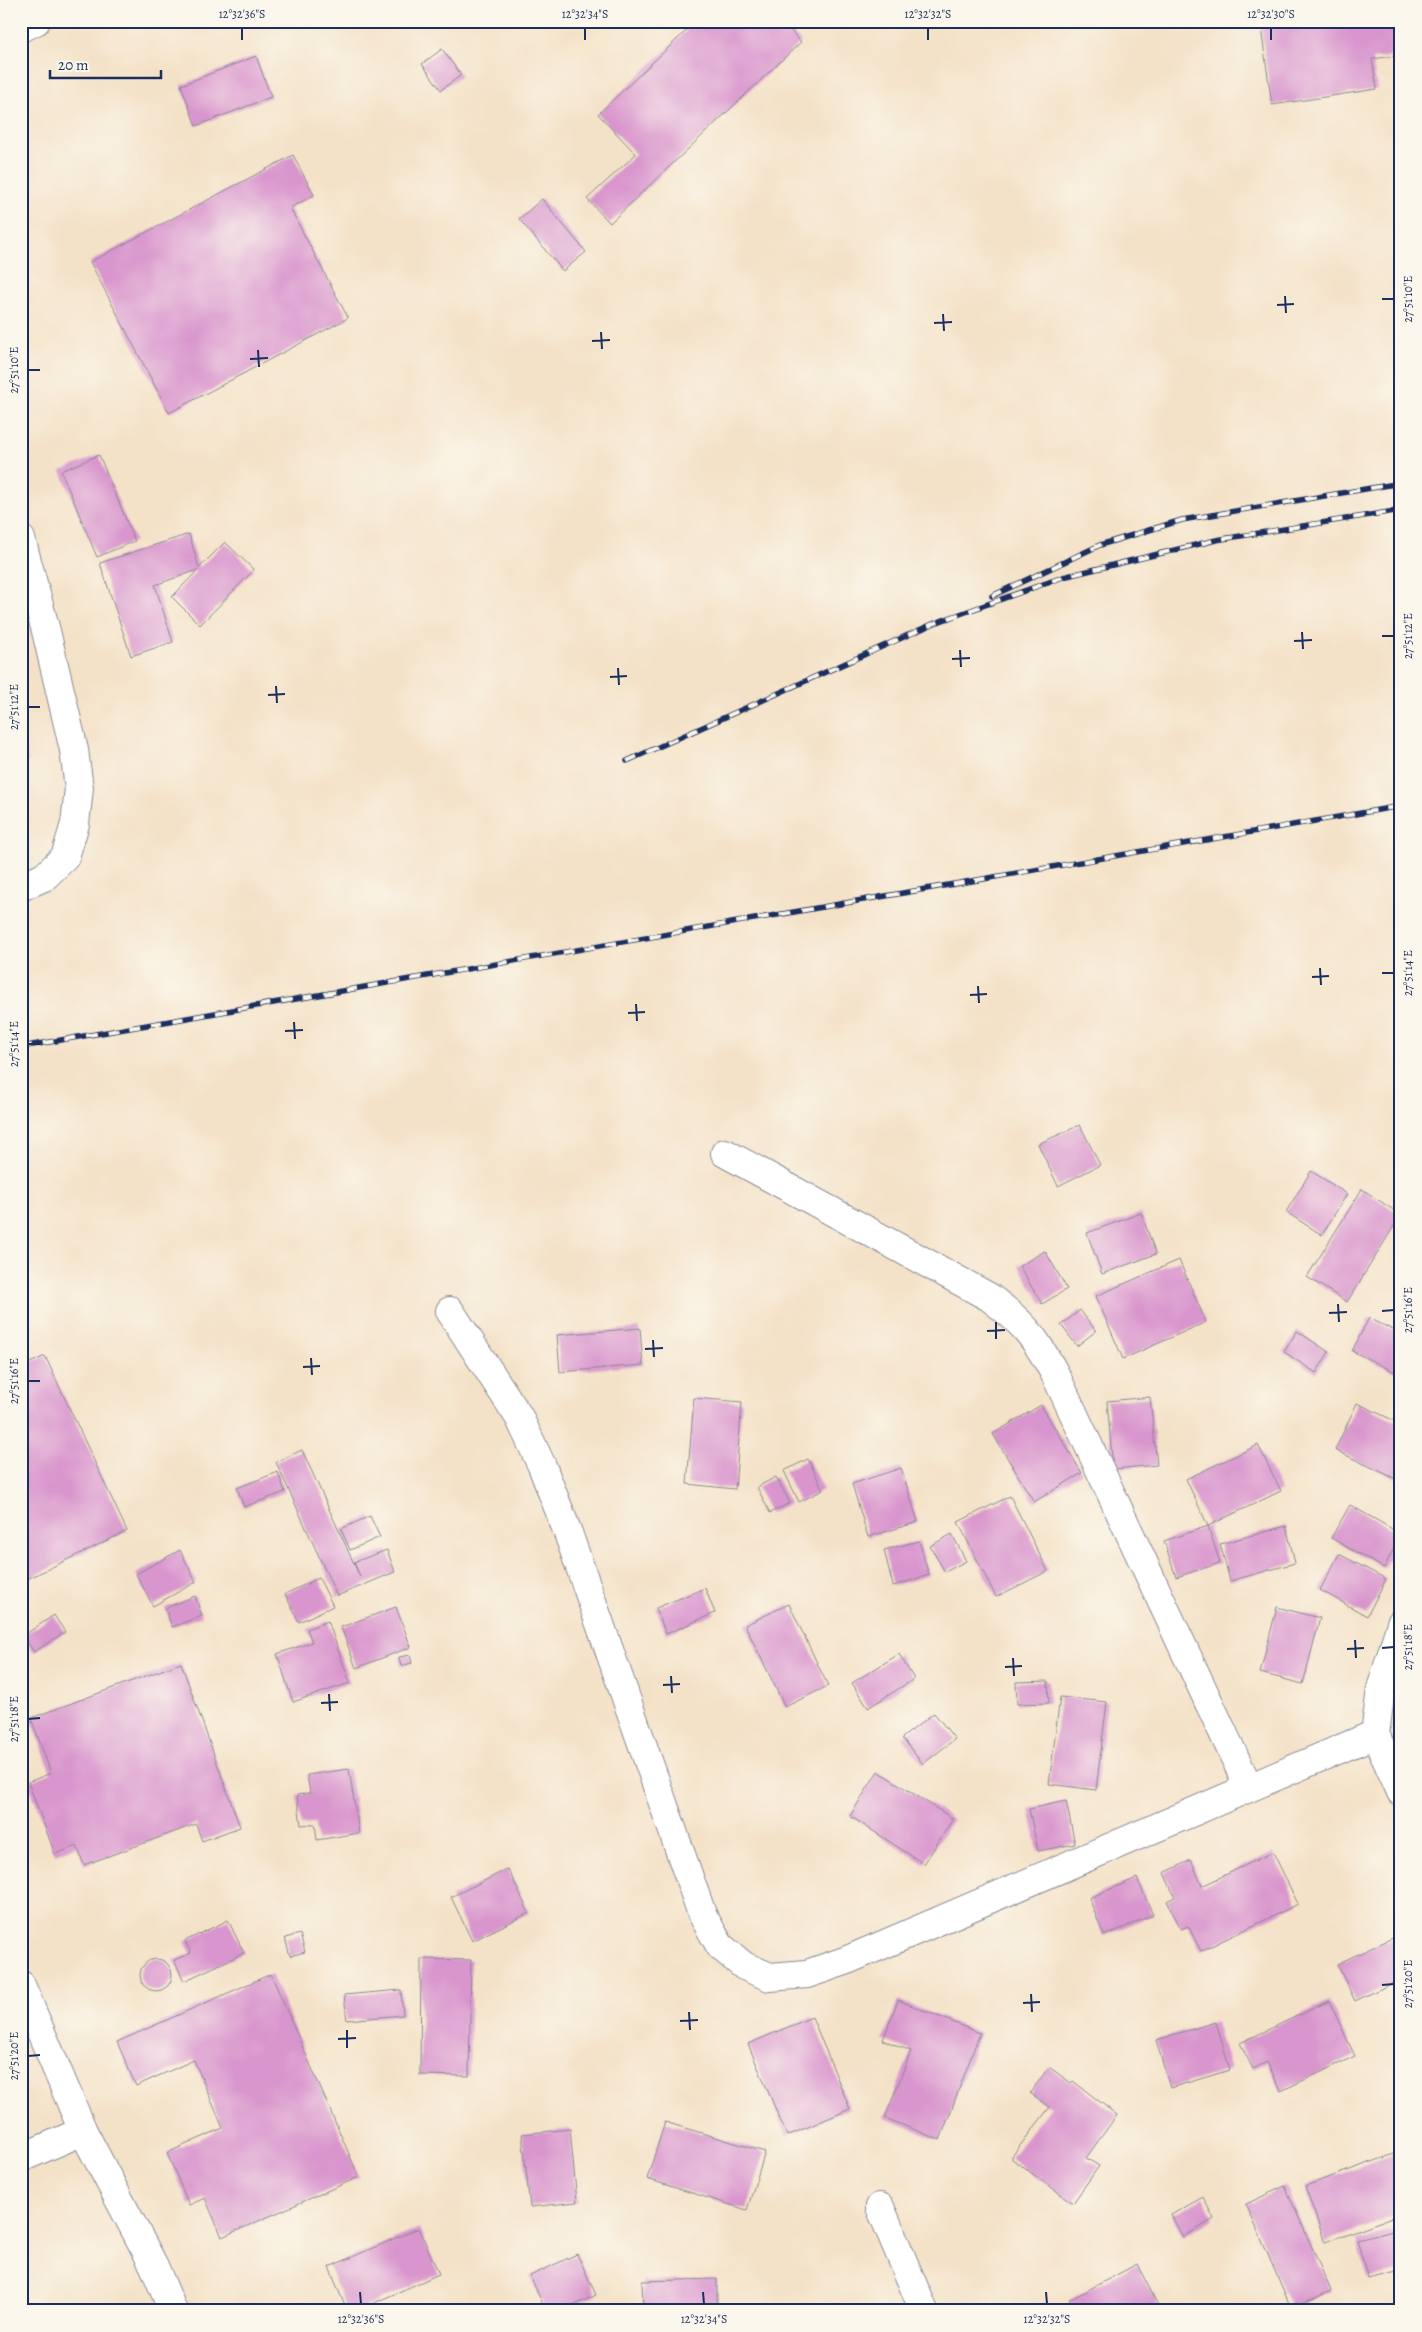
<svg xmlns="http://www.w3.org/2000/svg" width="1422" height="2332" viewBox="0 0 1422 2332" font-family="Alegreya,serif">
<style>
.building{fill:#d995cd}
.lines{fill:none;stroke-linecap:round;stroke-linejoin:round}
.street-casing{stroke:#888893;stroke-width:30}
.street{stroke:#fff;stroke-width:28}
.rail-casing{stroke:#1b2f5e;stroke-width:5.5}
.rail{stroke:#fbf7ec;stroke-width:4;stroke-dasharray:11;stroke-linecap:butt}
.ticks{fill:none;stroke:#1b2f5e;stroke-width:2}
.neatline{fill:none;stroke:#1b2f5e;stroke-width:2}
.ticks-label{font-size:12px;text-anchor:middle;fill:#1b2f5e}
</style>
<rect width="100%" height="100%" fill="#fbf7ec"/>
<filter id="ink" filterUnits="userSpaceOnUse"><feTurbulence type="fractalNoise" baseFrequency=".02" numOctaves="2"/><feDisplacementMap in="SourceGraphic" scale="10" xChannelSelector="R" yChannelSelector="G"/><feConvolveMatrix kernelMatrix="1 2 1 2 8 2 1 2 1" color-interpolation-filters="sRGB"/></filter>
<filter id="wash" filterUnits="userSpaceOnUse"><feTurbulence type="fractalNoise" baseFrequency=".0096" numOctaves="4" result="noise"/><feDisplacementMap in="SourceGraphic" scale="20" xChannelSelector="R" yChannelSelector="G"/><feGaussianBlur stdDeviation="1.12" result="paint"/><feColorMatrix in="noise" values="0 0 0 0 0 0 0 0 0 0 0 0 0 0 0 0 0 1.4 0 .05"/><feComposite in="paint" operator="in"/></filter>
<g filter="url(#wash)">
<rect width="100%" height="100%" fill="#f4e2c8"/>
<g id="blocks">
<!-- building -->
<path class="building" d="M678 21H782L801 42 610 223 587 199 636 154 598 114 687 30Z
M1260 21H1401V55L1372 59 1377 89 1272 105Z
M442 49 461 75 441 90 422 64Z
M256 56 271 97 196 126 181 85Z
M293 155 314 195 290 208 348 318 169 413 90 262Z
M542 199 586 252 563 271 519 219Z
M99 455 135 541 97 557 61 471Z
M189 534 199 568 225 542 254 570 200 625 172 597 198 570 155 585 173 642 131 656 100 563Z
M21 727 28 762 21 763Z
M1080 1125 1100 1165 1058 1186 1038 1144Z
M1311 1171 1347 1194 1322 1235 1286 1212Z
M1362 1189 1401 1215 1347 1302 1307 1277Z
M1141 1213 1156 1254 1102 1274 1087 1233Z
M1045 1251 1067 1289 1042 1304 1019 1266Z
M1179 1260 1206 1322 1123 1359 1096 1296Z
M1080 1310 1096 1331 1077 1346 1061 1325Z
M1369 1318 1401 1334V1375L1352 1351Z
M640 1328 643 1365 560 1372 557 1335Z
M1297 1331 1329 1352 1316 1373 1284 1352Z
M45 1356 127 1531 21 1582V1367Z
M1150 1397 1157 1465 1113 1469 1107 1401Z
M694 1398 742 1402 735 1489 687 1484Z
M1357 1403 1401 1424V1469L1396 1479 1335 1450Z
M1041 1405 1082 1473 1034 1502 993 1434Z
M1258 1445 1281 1491 1208 1526 1186 1479Z
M302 1450 360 1577 354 1562 387 1550 395 1572 337 1596 276 1462Z
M808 1459 823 1490 799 1502 784 1471Z
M901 1468 918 1522 868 1537 852 1484Z
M278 1472 285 1492 244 1507 237 1488Z
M776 1477 790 1503 770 1513 757 1487Z
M1010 1496 1048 1571 996 1597 958 1522Z
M1350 1505 1401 1534 1384 1568 1331 1538Z
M370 1516 380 1537 350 1550 341 1529Z
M1208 1526 1220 1563 1176 1577 1164 1541Z
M1286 1526 1295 1563 1230 1581 1220 1544Z
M952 1534 966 1561 945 1572 930 1546Z
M919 1541 929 1575 893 1586 884 1550Z
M180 1550 196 1582 153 1606 136 1574Z
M1339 1554 1386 1579 1367 1616 1320 1590Z
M319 1578 333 1606 299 1622 285 1594Z
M705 1588 715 1613 666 1634 656 1608Z
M195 1596 202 1616 172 1627 165 1608Z
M789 1604 828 1686 785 1707 745 1625Z
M396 1607 411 1647 356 1668 341 1627Z
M1277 1607 1320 1618 1303 1684 1260 1673Z
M54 1615 65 1632 34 1652 23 1636Z
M328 1621 350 1683 293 1702 277 1654 312 1642 307 1629Z
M899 1654 914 1679 868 1708 852 1683Z
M410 1655 412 1663 401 1666 399 1657Z
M181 1663 240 1827 202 1841 196 1824 84 1865 77 1846 55 1854 28 1782 51 1773 31 1718Z
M1048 1681 1049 1703 1017 1704 1016 1682Z
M1060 1697 1107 1702 1096 1790 1049 1784Z
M934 1713 955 1739 923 1764 902 1738Z
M349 1769 359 1833 317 1840 315 1824 301 1825 297 1795 310 1793 307 1775Z
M878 1771 953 1819 924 1864 850 1816Z
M1066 1801 1075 1844 1038 1851 1029 1809Z
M1273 1852 1298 1904 1201 1951 1188 1926 1181 1929 1167 1901 1175 1897 1164 1873 1191 1860 1202 1886Z
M508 1869 529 1913 472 1941 451 1897Z
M1137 1878 1153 1915 1104 1936 1089 1898Z
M228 1920 244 1953 184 1981 174 1960 191 1953 185 1941Z
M300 1934 305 1952 290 1956 285 1938Z
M1401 1934V1979L1355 2001 1337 1964Z
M140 1975a16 16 0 1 1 32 0a16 16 0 1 1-32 0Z
M421 1959 471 1960 469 2076 420 2075Z
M271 1974 359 2177 222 2237 205 2198 189 2205 167 2153 223 2128 194 2060 136 2086 117 2042Z
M401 1990 403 2015 347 2020 344 1995Z
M898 2000 980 2033 940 2140 885 2118 911 2051 883 2040Z
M1329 2001 1355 2056 1281 2091 1267 2062 1253 2069 1240 2043Z
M812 2017 850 2109 787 2136 748 2044Z
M1216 2022 1230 2070 1170 2088 1156 2040Z
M1049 2067 1071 2083 1073 2081 1117 2115 1086 2158 1099 2166 1073 2203 1012 2159V2156L1050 2107 1030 2093Z
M665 2122 765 2152 747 2210 647 2179Z
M570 2129 577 2202 530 2207 522 2134Z
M1397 2153 1401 2164V2214L1325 2242 1305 2186Z
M1285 2186 1331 2291 1291 2308 1246 2204Z
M1203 2197 1214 2219 1183 2237 1171 2215Z
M419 2228 439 2274 356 2311H347L329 2267Z
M1401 2229V2271L1368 2279 1357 2240Z
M577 2254 596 2295 562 2311H546L530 2276Z
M1137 2264 1161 2311H1074L1069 2300Z
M717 2279V2311H643L642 2281Z"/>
</g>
</g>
<g filter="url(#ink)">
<use href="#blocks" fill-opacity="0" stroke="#888893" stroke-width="1"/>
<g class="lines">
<!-- street casing -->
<g class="street-casing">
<path id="street" d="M21 28 36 21
M21 539 46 631 74 750 79 788 75 824 65 857 44 877 21 887
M725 1153 989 1297C1025 1324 1035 1337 1056 1376L1249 1788
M450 1311 519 1417 542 1466 568 1533 702 1914 720 1946 744 1966 770 1977 807 1974 845 1961 1375 1734
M1401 1623 1381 1689 1375 1734 1401 1792
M21 1985 83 2131
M21 2158 83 2131 154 2266 173 2311
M880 2207 924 2311"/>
</g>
<!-- street -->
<use href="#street" class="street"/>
<!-- rail casing -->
<g class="rail-casing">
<path id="rail" d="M992 596 1100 545 1182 520 1401 483
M627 761 935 623 1063 577 1216 540 1401 510
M21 1047 1401 806"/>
</g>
<!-- rail -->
<use href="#rail" class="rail"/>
</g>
</g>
<!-- ticks -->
<path class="ticks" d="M242 28V40M585 28V40M928 28V40M1271 28V40M1285 296 1286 313M1382 299H1394M1277 305 1294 304M943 314 944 331M934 323 952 322M601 332 602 349M592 341 610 340M258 350 259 367M250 359 268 358M28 370H40M1302 632 1303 649M1382 636H1394M1294 641 1312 640M960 650 961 667M952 659 970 658M618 668 619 685M610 677 627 676M276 686 277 703M268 695 285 694M28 707H40M1320 968 1321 985M1382 973H1394M1312 977 1329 976M978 986 979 1003M970 995 987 994M636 1004 637 1021M628 1013 645 1012M294 1022 295 1039M285 1031 303 1030M28 1044H40M1338 1304 1339 1322M1382 1311 1394 1310M1329 1313 1347 1312M996 1322V1339M987 1331 1005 1330M653 1340 654 1357M645 1349 663 1348M311 1358 312 1375M303 1367 320 1366M28 1381H40M1355 1640 1356 1658M1382 1648 1394 1647M1347 1649 1364 1648M1013 1658 1014 1676M1005 1667 1022 1666M671 1676 672 1693M663 1685 680 1684M329 1694 330 1711M321 1703 338 1702M28 1719 40 1718M1382 1985 1394 1984M1031 1994 1032 2012M1023 2003 1040 2002M689 2012 690 2030M680 2021 698 2020M347 2030V2048M338 2039 356 2038M28 2056 40 2055M360 2292 361 2304M703 2292 704 2304M1046 2292 1047 2304"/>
<!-- margin -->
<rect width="1422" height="2332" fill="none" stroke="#fbf7ec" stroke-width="55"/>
<!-- scale -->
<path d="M50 70v8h111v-8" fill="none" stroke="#1b2f5e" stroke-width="2.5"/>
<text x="58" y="70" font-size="15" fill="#1b2f5e" stroke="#fbf7ec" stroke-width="4" paint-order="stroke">20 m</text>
<rect x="28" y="28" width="1366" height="2276" class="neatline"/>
<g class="ticks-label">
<text x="242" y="18">12°32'36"S</text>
<text x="585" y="18">12°32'34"S</text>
<text x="928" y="18">12°32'32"S</text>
<text x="1271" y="18">12°32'30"S</text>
<text transform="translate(1408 299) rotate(-90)" y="4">27°51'10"E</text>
<text transform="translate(14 370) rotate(-90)" y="4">27°51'10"E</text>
<text transform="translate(1408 636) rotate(-90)" y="4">27°51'12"E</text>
<text transform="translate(14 707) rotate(-90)" y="4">27°51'12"E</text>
<text transform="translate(1408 973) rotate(-90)" y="4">27°51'14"E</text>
<text transform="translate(14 1044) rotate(-90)" y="4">27°51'14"E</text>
<text transform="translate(1408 1310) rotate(-90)" y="4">27°51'16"E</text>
<text transform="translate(14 1381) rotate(-90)" y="4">27°51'16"E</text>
<text transform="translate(1408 1647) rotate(-90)" y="4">27°51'18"E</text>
<text transform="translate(14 1719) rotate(-90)" y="4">27°51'18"E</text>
<text transform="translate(1408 1984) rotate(-90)" y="4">27°51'20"E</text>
<text transform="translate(14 2056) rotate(-90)" y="4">27°51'20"E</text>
<text x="361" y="2323">12°32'36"S</text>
<text x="704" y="2323">12°32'34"S</text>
<text x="1047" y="2323">12°32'32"S</text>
</g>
</svg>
